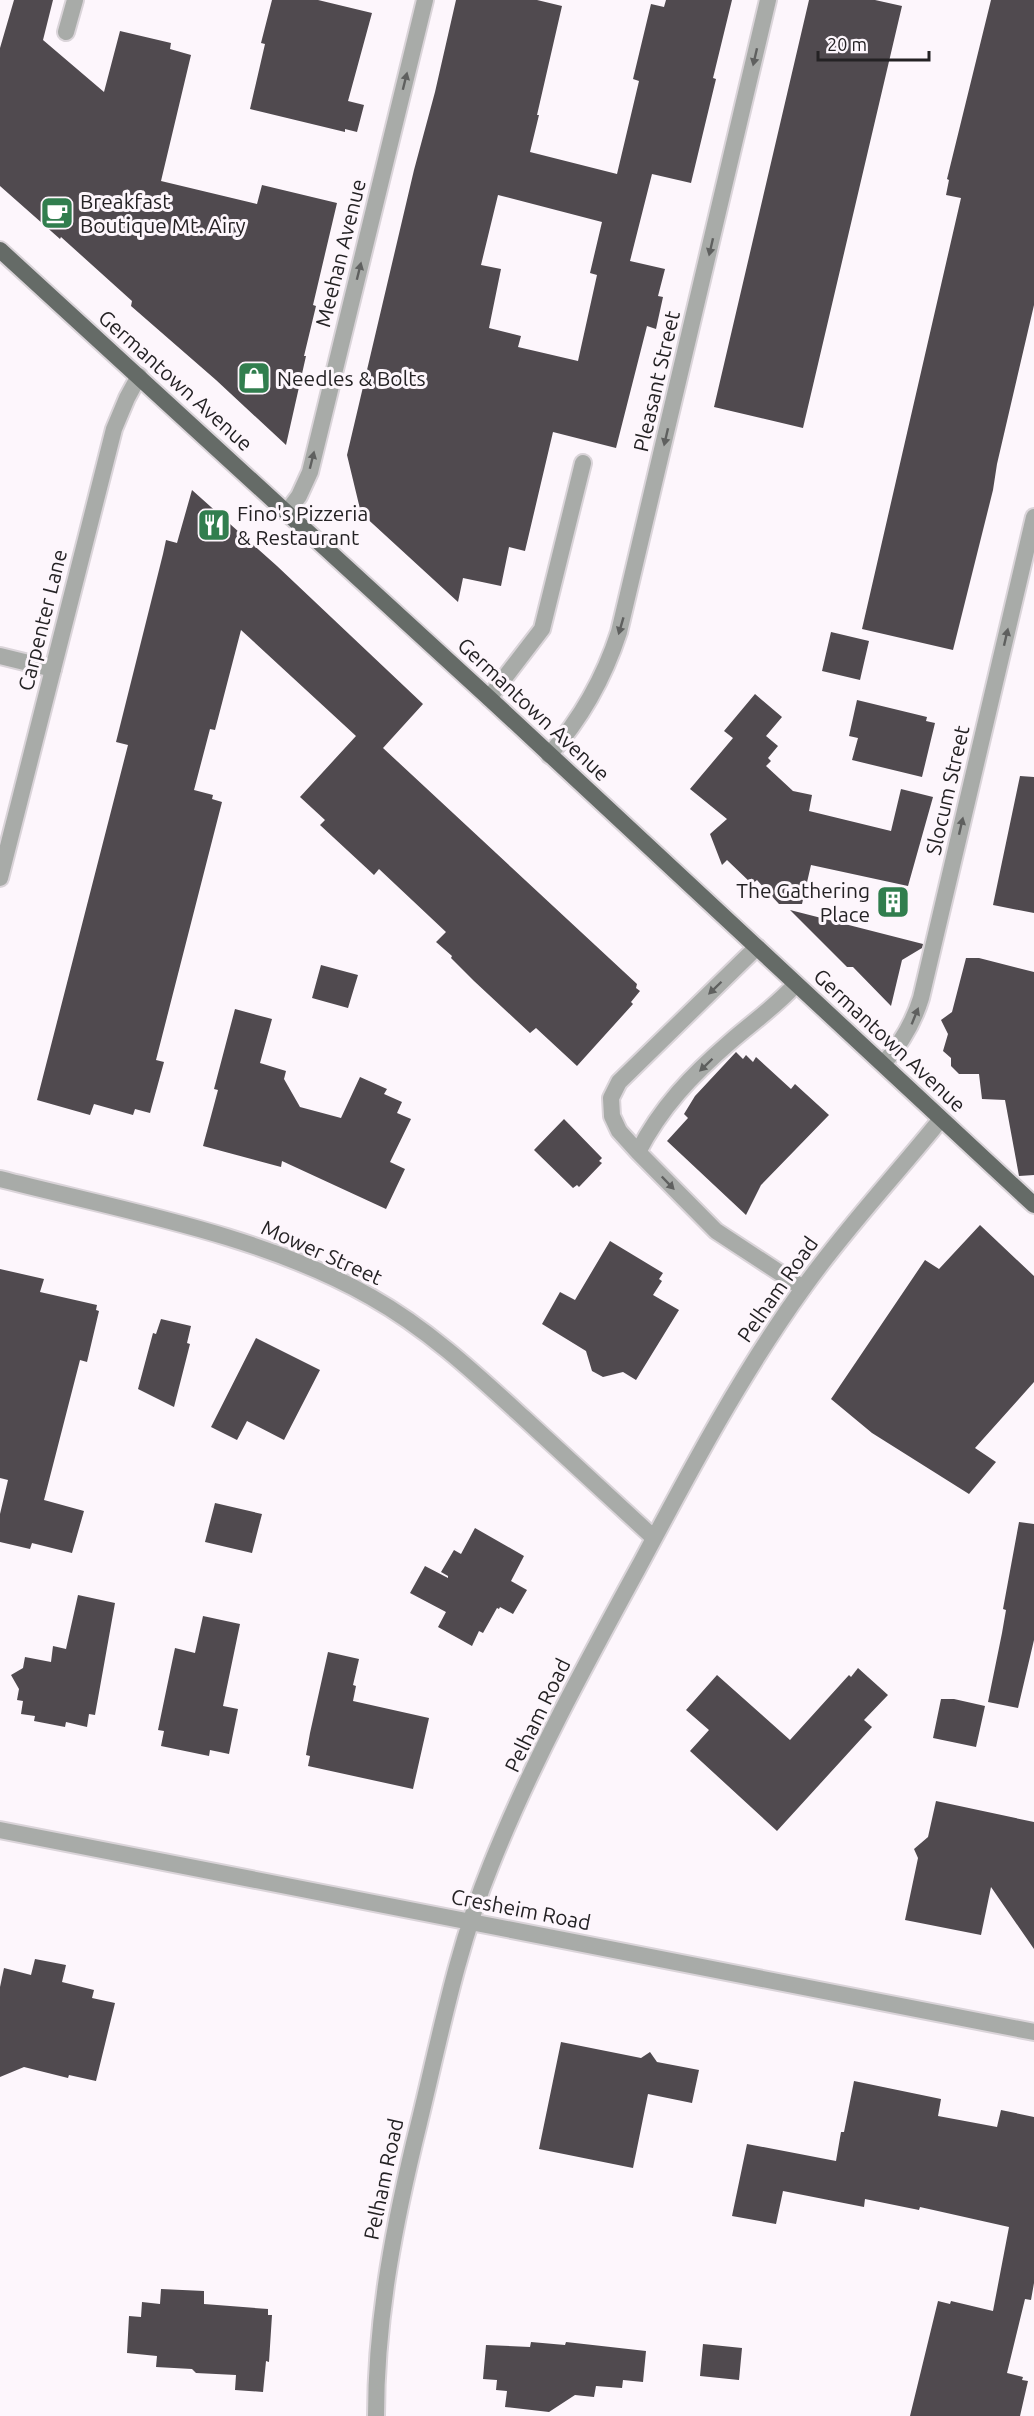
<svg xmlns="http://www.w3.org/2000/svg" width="1034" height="2416" viewBox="0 0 1034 2416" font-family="Ubuntu,sans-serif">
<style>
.building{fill:#504a4f;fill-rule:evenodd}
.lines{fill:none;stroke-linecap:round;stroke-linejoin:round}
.service-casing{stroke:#dad4d9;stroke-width:20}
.minor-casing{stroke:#dad4d9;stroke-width:20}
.primary-casing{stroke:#dad4d9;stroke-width:20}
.service{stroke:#a8aba8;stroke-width:16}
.minor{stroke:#a8aba8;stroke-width:16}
.primary{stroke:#656b67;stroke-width:16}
.oneway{fill:#5f605f}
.labels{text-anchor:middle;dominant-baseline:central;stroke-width:6;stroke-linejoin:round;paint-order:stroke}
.poi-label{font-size:21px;fill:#242224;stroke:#fdf6fc;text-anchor:start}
.street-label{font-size:21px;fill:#242224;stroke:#fdf6fc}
</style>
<rect width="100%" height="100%" fill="#fdf6fc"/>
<!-- building -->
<path class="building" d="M14 0H53L43 40 104 92 120 31 171 43 170 49 191 55 161 181 257 204 262 185 337 203 313 305 316 306 304 356H306L286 445 216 380 131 306 132 301 61 237 60 239 0 186V48Z
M272 0H318L372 13 348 101 364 105 357 132 345 129V132L250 109 265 44 261 43Z
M456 0H537L562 6 537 115H539L530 152 617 174 639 81 633 79 651 4 664 7 666 0H732L713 78 716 79 691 183 652 174 630 261 665 269 658 296 663 297 656 329 647 326 616 448 553 432 525 551 509 547 501 586 463 578 458 602 361 513 347 455 414 170 435 92ZM498 195 602 222 590 273 597 275 578 361 518 347 521 336 489 328 501 269 481 265Z
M809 0H875L902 6 803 428 714 407Z
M991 0H1034V305L997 464 993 490 953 650 862 629 961 198 946 195 949 180 947 179Z
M192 490 277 566 423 704 383 748 637 984 636 988 640 991 631 1002 633 1004 577 1066 536 1028 530 1033 474 981 451 958 452 956 436 942 446 932 379 869 374 875 320 825 325 820 300 797 356 736 241 630 215 730 210 729 194 790 213 795 212 799 222 802 156 1060 164 1062 150 1113 135 1109 133 1115 94 1104 90 1115 37 1100 128 745 116 742 163 554 166 540 177 543Z
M831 632 869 641 860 680 822 671Z
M755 694 782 717 766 736 778 746 768 758 771 761 766 766 793 791 812 795 809 811 891 831 901 789 933 797 908 886 811 865 802 904H779L757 880 752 884 727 860 722 865 710 834 727 819 690 789 733 738 724 731Z
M857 700 927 717 926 721 935 723 922 777 852 760 858 738 849 736Z
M1020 776 1034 777V913L993 905Z
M790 910 923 944 922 948 902 960 891 1006 853 967H847Z
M966 958H979L1034 972V1175L1019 1176 1005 1100 982 1099 979 1074H959L951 1066V1058L943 1051 948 1034 941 1020 952 1012Z
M321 965 358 975 348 1008 312 998Z
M235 1009 272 1019 260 1063 286 1071 284 1079 300 1107 341 1118 360 1077 387 1089 384 1094 402 1102 397 1113 411 1119 390 1162 405 1169 386 1209 282 1161 281 1167 203 1146 218 1090 214 1089Z
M736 1052 743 1059 746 1055 753 1062 756 1057 791 1089 795 1084 829 1115 761 1185 746 1215 667 1141 688 1118 684 1114 695 1096Z
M564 1119 602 1158 599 1161 602 1163 579 1187 577 1185 573 1188 534 1150Z
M980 1225 1034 1276V1382L975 1448 996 1462 969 1494 872 1433 831 1399 925 1260 939 1269Z
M610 1241 663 1273 659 1279 662 1281 653 1295 679 1310 636 1380 623 1372 603 1377 592 1371 586 1351 542 1324 560 1292 575 1300Z
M0 1269 44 1279 40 1292 97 1305 96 1310 99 1311 87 1362 80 1360 44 1500 84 1511 72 1553 32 1543 30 1549 0 1542V1514L8 1480 0 1478Z
M161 1319 191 1326 187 1343 190 1344 174 1407 138 1389 153 1333 156 1334Z
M256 1338 320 1370 284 1440 247 1421 237 1440 211 1427Z
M215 1503 262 1514 252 1553 205 1542Z
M1019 1522 1034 1524V1640L1018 1708 988 1702 1002 1633 1006 1610 1003 1609Z
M475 1528 524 1556 511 1581 527 1590 513 1614 500 1607 499 1609 497 1608 483 1633 479 1631 472 1646 438 1627 446 1612 410 1593 425 1566 448 1578V1576L441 1572 454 1550 461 1554Z
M78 1595 115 1603 95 1715 89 1714 87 1727 66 1722 65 1727 34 1721 35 1716 21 1714 23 1701 17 1700 19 1689 11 1675 23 1668 25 1657 51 1662 53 1646 66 1649Z
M203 1616 240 1624 223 1706 238 1709 229 1754 210 1750 209 1756 161 1746 164 1731 158 1730 175 1648 195 1653Z
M328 1652 359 1659 353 1685 356 1686 353 1701 429 1718 413 1789 308 1766 310 1756 306 1755 310 1733Z
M858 1668 888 1695 864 1720 872 1727 777 1831 690 1751 709 1730 686 1710 717 1675 790 1740 849 1675 851 1677Z
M941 1699H954L985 1706 976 1747 933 1738Z
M936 1801 1034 1822V1949L991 1887 981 1935 905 1920 918 1858 914 1849 928 1837Z
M35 1959 66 1965 62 1982 94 1990 92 1998 115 2003 96 2081 69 2075 68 2078 24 2067 0 2077V1987L4 1968 31 1975Z
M561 2042 641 2058 650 2052 657 2062 699 2070 692 2103 648 2094 633 2168 539 2149Z
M854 2081 941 2099 938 2116 997 2127 1001 2110 1034 2117V2283L1031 2300 1025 2299 1007 2373 1023 2377 1022 2380 1028 2381 1020 2416H910L938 2301 950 2304 951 2301 993 2311 1009 2227 920 2207 919 2210 865 2199 864 2207 783 2191 776 2224 732 2216 747 2144 836 2161 841 2132H844Z
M161 2289 204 2291V2304L268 2309V2315H272L269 2362 266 2361 263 2392 235 2390 236 2375 196 2373 192 2369 156 2367 157 2356 127 2353 129 2316 141 2317 142 2302 160 2304Z
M531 2342 565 2345 566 2342 646 2351 643 2382 623 2380 622 2388 596 2386 594 2397 575 2395 549 2412 505 2407 507 2391 496 2390 497 2380 483 2379 486 2345 530 2347Z
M703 2344 742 2348 739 2380 700 2376Z"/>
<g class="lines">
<!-- service casing -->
<g class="service-casing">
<path id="service" d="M66 32 75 0
M0 656 53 669
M489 698 542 629 583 463
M757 947 619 1082 611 1098 612 1116 619 1131 638 1152 716 1231 803 1288
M638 1152C661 1107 692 1075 730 1042 753 1022 775 1007 796 984"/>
</g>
<!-- minor casing -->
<g class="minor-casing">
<path id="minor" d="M287 512 299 496 310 472 425 0
M549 755C581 719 604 678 619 632L768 0
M0 878 114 429 127 398 139 376
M883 1064C901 1044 913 1024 921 998L1034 517
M0 1179C121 1210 263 1235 371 1297 428 1329 476 1374 524 1418 567 1458 611 1498 654 1538
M0 1830 1034 2032
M376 2416C376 2316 395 2220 419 2123 440 2037 457 1948 491 1865 533 1760 588 1660 642 1561 692 1467 742 1373 804 1287 846 1228 896 1175 941 1119"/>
</g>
<!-- primary casing -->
<g class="primary-casing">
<path id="primary" d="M0 250 489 698 1034 1205"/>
</g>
<!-- service -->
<use href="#service" class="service"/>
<!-- minor -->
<use href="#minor" class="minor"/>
<!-- primary -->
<use href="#primary" class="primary"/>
</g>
<!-- one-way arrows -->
<defs><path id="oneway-solid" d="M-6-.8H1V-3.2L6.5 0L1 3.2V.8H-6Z" transform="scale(1.5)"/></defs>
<g class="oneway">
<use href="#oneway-solid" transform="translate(755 57) rotate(103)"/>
<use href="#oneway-solid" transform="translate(405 81) rotate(-76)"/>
<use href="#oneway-solid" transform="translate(711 247) rotate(103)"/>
<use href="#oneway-solid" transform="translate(359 271) rotate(-76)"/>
<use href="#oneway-solid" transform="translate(666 437) rotate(103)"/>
<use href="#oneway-solid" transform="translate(312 460) rotate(-76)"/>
<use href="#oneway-solid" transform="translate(621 626) rotate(106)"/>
<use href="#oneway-solid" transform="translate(1006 637) rotate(-77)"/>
<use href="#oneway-solid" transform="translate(961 826) rotate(-77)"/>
<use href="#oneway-solid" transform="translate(715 988) rotate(136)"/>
<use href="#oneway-solid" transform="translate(915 1016) rotate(-68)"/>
<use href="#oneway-solid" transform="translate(706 1065) rotate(136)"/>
<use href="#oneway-solid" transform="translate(668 1183) rotate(46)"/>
</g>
<!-- icons -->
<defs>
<g id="cafe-square" transform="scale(1.725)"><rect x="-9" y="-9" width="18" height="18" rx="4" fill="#317e4e" stroke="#fdf6fc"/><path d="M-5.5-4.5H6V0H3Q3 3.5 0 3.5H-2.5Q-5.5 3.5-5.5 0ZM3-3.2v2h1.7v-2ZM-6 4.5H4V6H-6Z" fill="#fff"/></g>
<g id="shop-square" transform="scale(1.725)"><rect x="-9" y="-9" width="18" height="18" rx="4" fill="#317e4e" stroke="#fdf6fc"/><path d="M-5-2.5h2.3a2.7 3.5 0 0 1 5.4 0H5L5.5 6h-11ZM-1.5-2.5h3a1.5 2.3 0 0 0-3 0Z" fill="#fff"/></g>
<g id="restaurant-square" transform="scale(1.725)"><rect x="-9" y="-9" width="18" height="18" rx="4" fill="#317e4e" stroke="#fdf6fc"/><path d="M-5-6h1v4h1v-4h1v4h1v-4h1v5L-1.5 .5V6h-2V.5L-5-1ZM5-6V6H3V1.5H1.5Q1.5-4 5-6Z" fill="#fff"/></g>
<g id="building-square" transform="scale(1.725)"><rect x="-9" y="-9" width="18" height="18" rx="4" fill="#317e4e" stroke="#fdf6fc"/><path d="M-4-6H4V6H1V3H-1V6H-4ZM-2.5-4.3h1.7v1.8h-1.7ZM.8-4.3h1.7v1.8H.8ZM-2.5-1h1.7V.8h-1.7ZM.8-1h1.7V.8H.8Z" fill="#fff"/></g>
</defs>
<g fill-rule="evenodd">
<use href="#cafe-square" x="57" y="213"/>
<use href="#shop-square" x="254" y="378"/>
<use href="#restaurant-square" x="214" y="525"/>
<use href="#building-square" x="893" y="902"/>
</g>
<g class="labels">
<!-- poi labels -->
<g class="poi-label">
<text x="80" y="201">Breakfast<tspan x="80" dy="24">Boutique Mt. Airy</tspan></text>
<text x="277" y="378">Needles &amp; Bolts</text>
<text x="237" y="513">Fino's Pizzeria<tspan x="237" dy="24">&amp; Restaurant</tspan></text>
<text x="870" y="890" text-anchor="end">The Gathering<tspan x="870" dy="24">Place</tspan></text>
</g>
<!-- street labels -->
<g class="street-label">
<text transform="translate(340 253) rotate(-76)">Meehan Avenue</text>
<text transform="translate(176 380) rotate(42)">Germantown Avenue</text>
<text transform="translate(656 381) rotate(-77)">Pleasant Street</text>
<text transform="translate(42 620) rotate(-76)">Carpenter Lane</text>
<text transform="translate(534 709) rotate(43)">Germantown Avenue</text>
<text transform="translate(947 790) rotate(-77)">Slocum Street</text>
<text transform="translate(890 1040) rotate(43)">Germantown Avenue</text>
<text transform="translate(322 1252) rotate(24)">Mower Street</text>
<text transform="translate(777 1289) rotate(-55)">Pelham Road</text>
<text transform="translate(537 1715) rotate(-64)">Pelham Road</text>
<text transform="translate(521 1909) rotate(11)">Cresheim Road</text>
<text transform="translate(383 2179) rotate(-78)">Pelham Road</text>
</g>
</g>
<!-- scale -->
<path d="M818 51v9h111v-9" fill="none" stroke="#242224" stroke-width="3"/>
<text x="827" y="51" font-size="18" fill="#242224" stroke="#fdf6fc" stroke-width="4.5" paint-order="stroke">20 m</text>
</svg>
